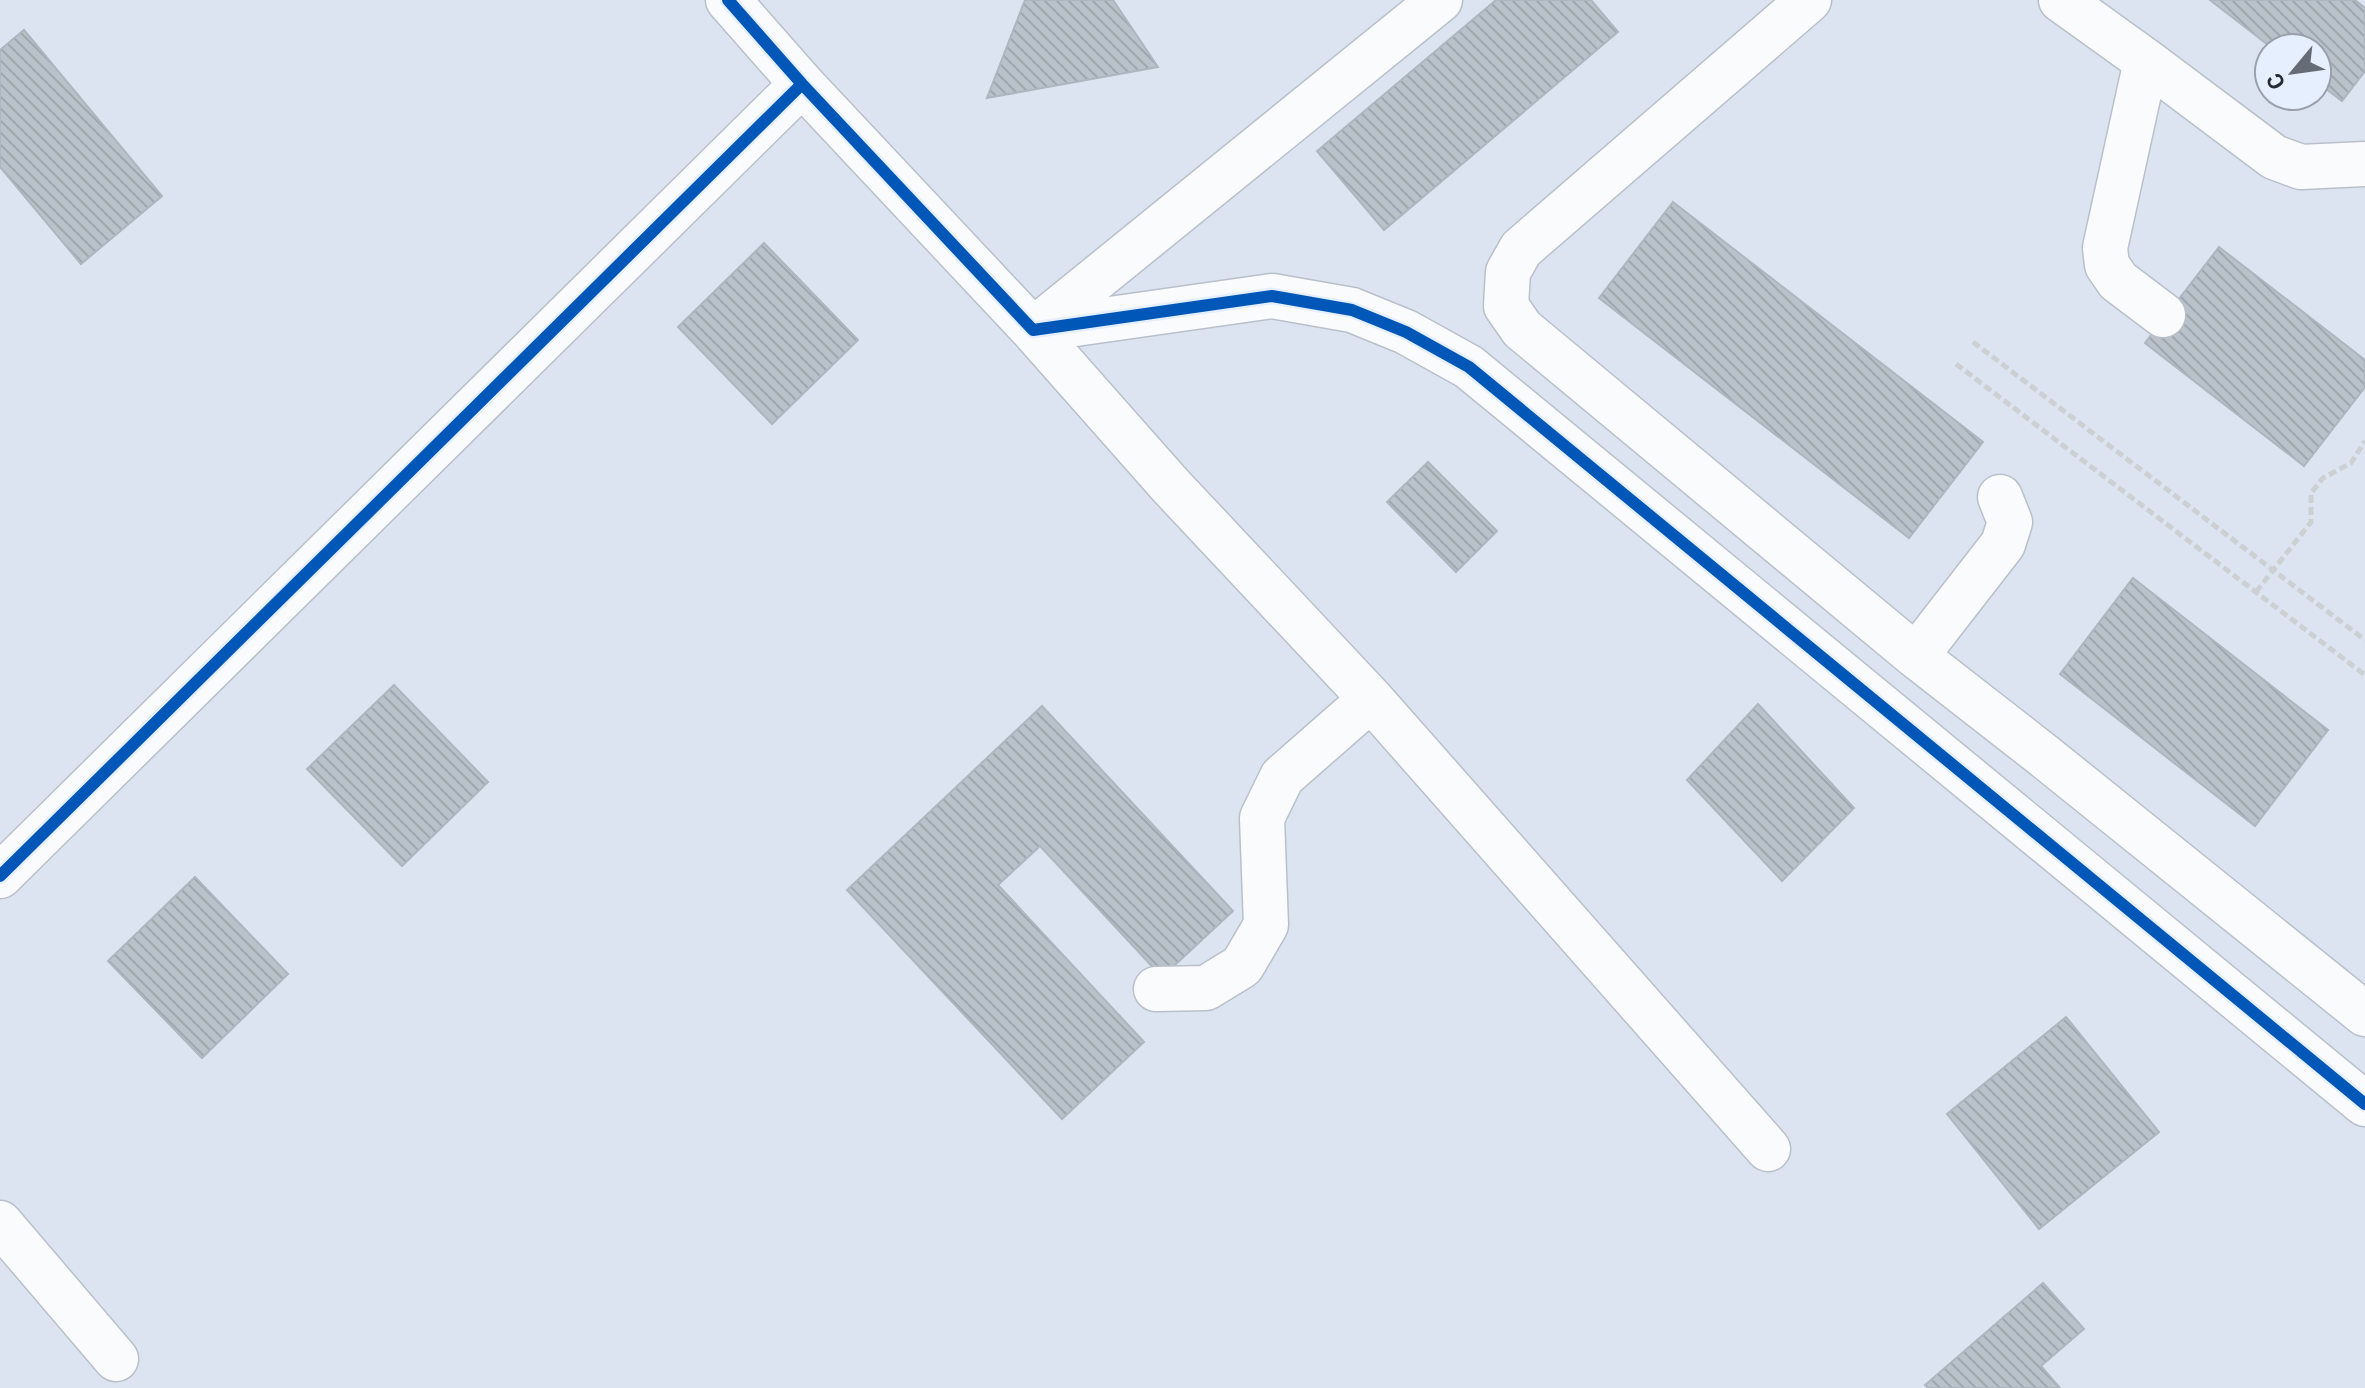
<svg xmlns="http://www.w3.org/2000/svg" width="2365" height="1388" viewBox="0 0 2365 1388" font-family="Roboto,sans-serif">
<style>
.building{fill:url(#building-back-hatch);stroke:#adb6be;stroke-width:2}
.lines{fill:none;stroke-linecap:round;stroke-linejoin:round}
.minor-casing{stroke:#b9c0ca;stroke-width:47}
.path{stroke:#cdd0d3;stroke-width:5;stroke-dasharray:8 4;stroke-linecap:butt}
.minor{stroke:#fafbfd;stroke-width:44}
.cycleway-casing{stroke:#e6effe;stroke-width:17}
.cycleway{stroke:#0057b8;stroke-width:12}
</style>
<defs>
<pattern id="building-back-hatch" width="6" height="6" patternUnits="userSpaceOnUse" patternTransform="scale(2)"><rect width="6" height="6" fill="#b9c2ca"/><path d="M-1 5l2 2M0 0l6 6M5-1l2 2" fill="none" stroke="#9fa7ae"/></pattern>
</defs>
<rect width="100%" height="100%" fill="#dce4f1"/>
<!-- building -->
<path class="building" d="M1025 0H1113L1158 67 987 98Z
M1496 0H1591L1618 32 1384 230 1317 151Z
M2210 0H2355L2365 8V71L2342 101 2317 82V48H2272Z
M24 30 162 196 81 264 0 167V50Z
M1673 202 1983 442 1909 538 1599 298Z
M764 243 858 340 772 424 678 327Z
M2219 247 2365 360V387L2304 466 2145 343Z
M1428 462 1497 531 1456 572 1387 502Z
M2133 578 2328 730 2255 826 2060 674Z
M394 685 488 782 402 866 307 769Z
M1758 704 1854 808 1782 881 1687 780Z
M1042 706 1233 911 1162 977 1040 846 998 885 1144 1042 1062 1119 847 890Z
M195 877 288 974 202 1058 108 961Z
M2066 1017 2159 1132 2039 1229 1947 1114Z
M2043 1283 2084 1329 2041 1366 2060 1388H1928L1925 1385Z"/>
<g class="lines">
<!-- minor casing -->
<g class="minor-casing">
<path id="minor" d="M728 0 802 84 1033 330 1272 296 1352 310 1406 332 1469 367 2365 1104
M1809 0 1521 249 1508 272 1506 306 1522 329 1916 656 2043 755 2365 1014
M2061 0 2146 61 2274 157 2301 167 2365 164
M2146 61 2105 248 2107 265 2118 281 2163 315
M1916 656 2003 544 2010 522 2000 497
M1371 699 1768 1149
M0 876 802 84
M1156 989 1206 988 1242 966 1266 925 1262 818 1282 777 1371 699 1170 485 1033 330 1440 0
M0 1223 116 1359"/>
</g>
<!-- path -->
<path class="path" d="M1973 342 2365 640
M1956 364 2365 675
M2256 592 2311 522V493L2323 478 2351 463 2365 441"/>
<!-- minor -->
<use href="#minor" class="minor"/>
<!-- cycleway casing -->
<g class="cycleway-casing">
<path id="cycleway" d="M728 0 802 84 1033 330 1272 296 1352 310 1406 332 1469 367 2365 1104
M0 876 802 84"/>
</g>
<!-- cycleway -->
<use href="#cycleway" class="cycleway"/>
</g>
<!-- north arrow -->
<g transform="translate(2293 72) rotate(241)"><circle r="38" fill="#e6effe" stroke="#99a1ad" stroke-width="2"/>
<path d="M0-6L14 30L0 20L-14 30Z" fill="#656c76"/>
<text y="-12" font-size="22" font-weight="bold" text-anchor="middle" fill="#252b34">С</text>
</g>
</svg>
